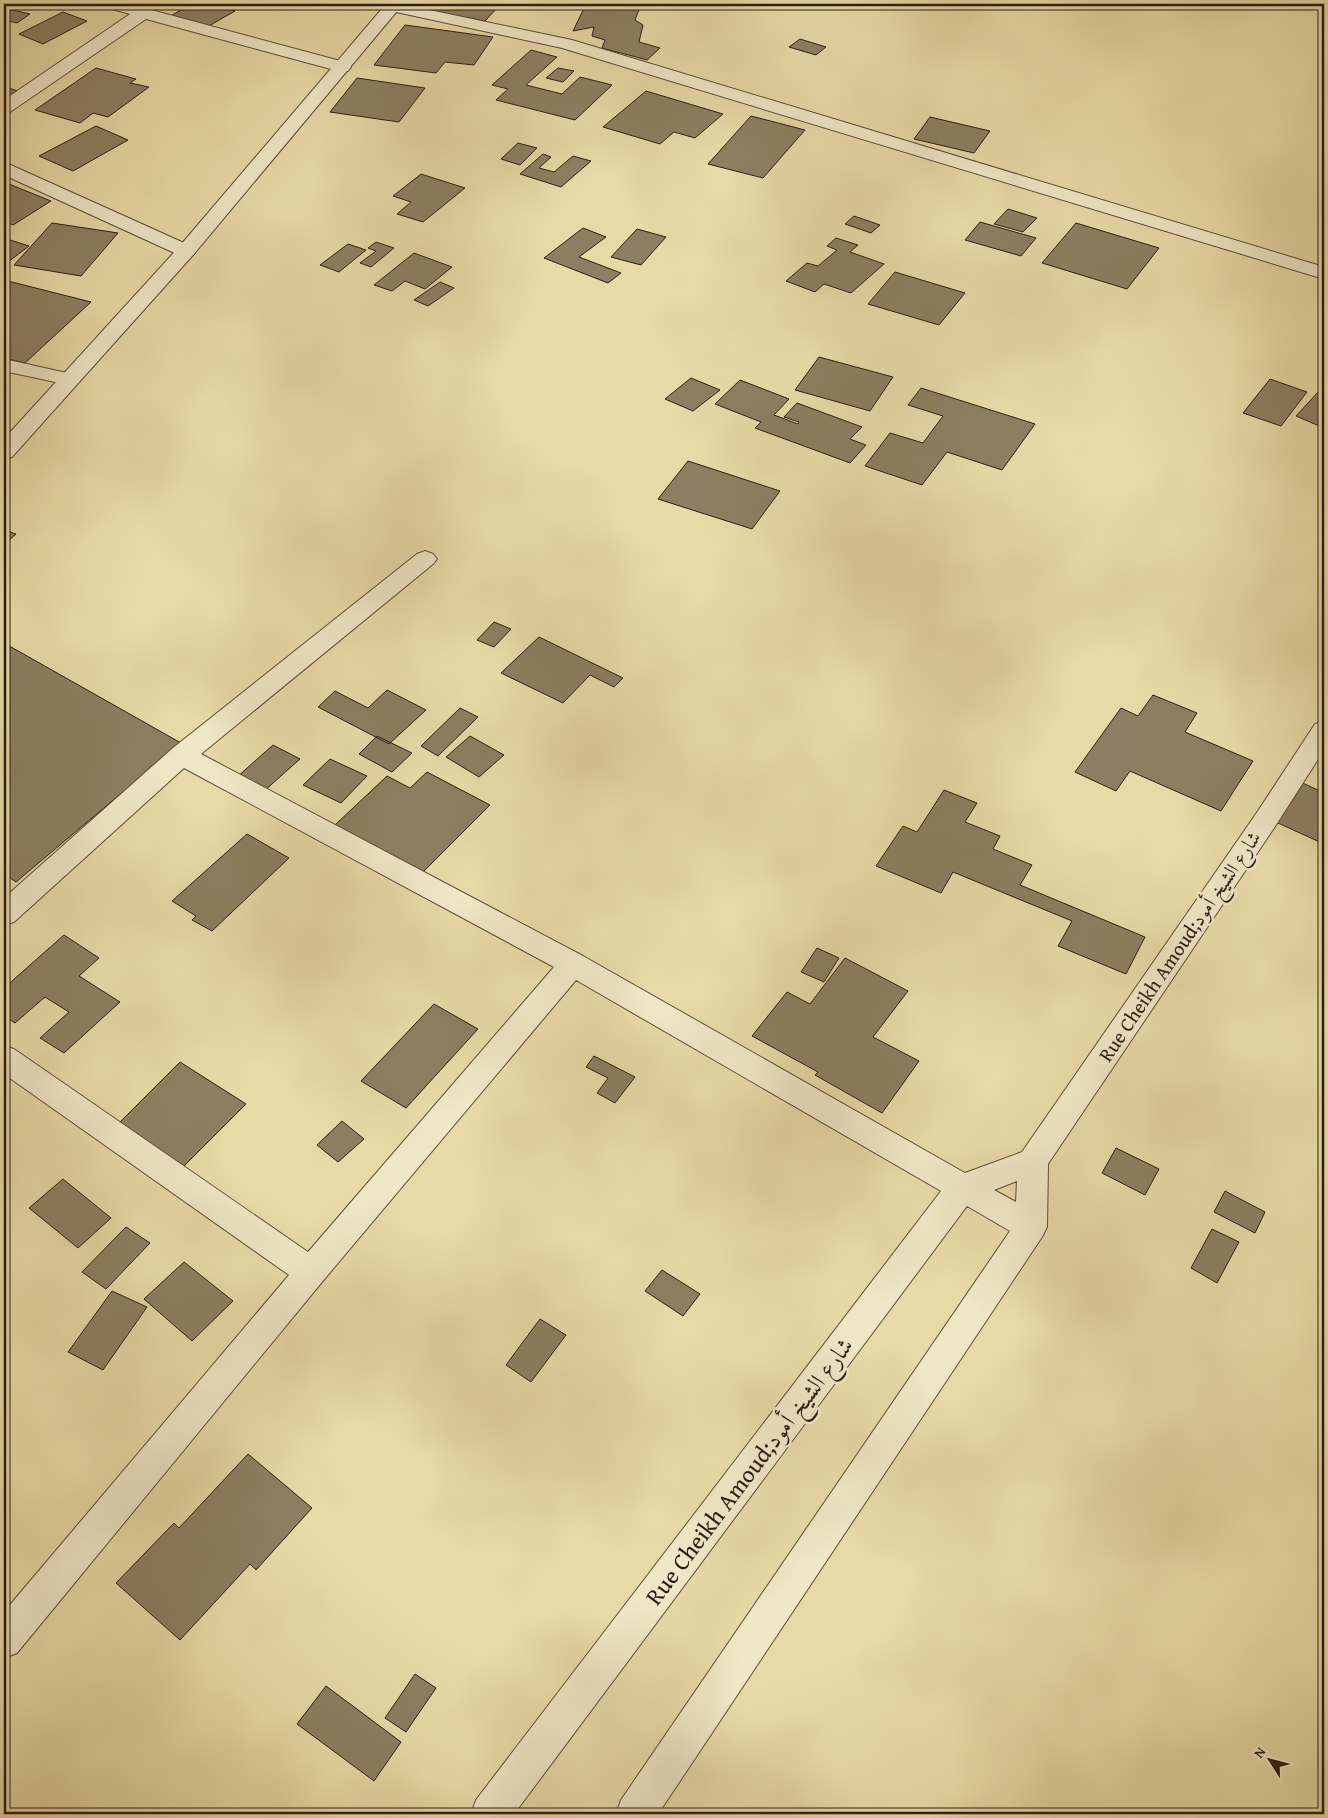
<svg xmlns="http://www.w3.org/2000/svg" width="1328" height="1818" viewBox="0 0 1328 1818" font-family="'Gentium Book Plus',Amiri,serif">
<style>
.building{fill:#8d7f61;stroke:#2b1d15}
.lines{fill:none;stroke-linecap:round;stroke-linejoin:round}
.minor-casing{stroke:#5a4c3a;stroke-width:2}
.tertiary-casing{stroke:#5a4c3a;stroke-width:2}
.minor{fill:#f0e7c6;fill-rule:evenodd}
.tertiary{fill:#f0e7c6;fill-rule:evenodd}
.labels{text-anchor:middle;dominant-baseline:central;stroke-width:5;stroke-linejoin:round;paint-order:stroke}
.street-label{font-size:20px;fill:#2b1d15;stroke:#f0e7c6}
.near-street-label{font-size:24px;fill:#2b1d15;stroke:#f0e7c6}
</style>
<rect width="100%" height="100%" fill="#e8daa7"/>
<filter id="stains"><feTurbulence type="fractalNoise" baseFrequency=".004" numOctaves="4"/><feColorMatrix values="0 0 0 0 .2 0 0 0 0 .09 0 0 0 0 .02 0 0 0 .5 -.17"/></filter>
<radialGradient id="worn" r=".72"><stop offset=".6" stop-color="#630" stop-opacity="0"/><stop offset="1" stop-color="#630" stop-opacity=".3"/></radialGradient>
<!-- building -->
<path class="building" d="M192 4H237L228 9 235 11 207 27 172 15Z
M410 4H480L498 7 485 21 407 7Z
M586 4 640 7 635 20 643 25 639 42 660 48 647 60 602 48 605 40 592 36 594 27 573 31Z
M4 8 30 14 17 23 4 20Z
M63 12 87 21 43 44 19 34Z
M405 25 493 37 474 65 445 62 436 73 374 65Z
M800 39 826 47 816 55 789 47Z
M531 50 557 57 526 85 562 94 580 77 612 85 575 120 496 100 508 89 492 85Z
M96 68 136 79 130 83 149 87 108 117 93 113 80 123 35 110Z
M558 68 574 71 563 82 546 78Z
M357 78 425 88 399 122 330 112Z
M4 86 25 94 4 106Z
M646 91 723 114 695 138 674 132 660 144 603 127Z
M751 116 805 130 763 178 708 164Z
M930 117 990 131 974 153 914 139Z
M96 126 128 140 73 171 39 156Z
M518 143 537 148 520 165 501 159Z
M543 154 551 157 539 168 554 172 573 156 591 161 561 187 520 174Z
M421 174 465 188 423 222 397 214 411 202 393 196Z
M4 182 51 201 13 225 4 221Z
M1008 209 1037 218 1023 232 994 224Z
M854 216 880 225 871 233 845 224Z
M980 222 1036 238 1021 256 965 240Z
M52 223 118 233 81 276 14 265Z
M1076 223 1159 248 1127 289 1042 263Z
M583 228 606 237 579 257 621 273 608 283 544 258Z
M637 229 666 237 641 265 611 257Z
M4 238 29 246 4 265Z
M836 238 858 245 850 252 884 264 851 293 824 284 815 292 786 281 807 263 818 266 837 250 827 246Z
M376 242 394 248 371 267 360 263 376 251 368 248Z
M348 244 366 250 339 272 320 265Z
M414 253 452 267 425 289 405 281 392 291 374 285Z
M895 272 965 293 939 325 868 304Z
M4 280 91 302 25 363 4 358Z
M440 282 454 288 428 306 414 300Z
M819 357 893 377 870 411 795 390Z
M691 378 720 390 693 411 665 399Z
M1270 379 1307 392 1281 426 1243 413Z
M740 380 789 399 774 415 798 424 799 422 784 417 797 403 862 427 850 439 866 445 850 463 755 428 761 422 715 404Z
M921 388 1035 424 1002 470 947 452 922 485 865 466 890 433 923 443 943 416 908 405Z
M1319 391 1324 393V428L1296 416Z
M688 461 780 491 752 529 658 499Z
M4 530 16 534 4 545Z
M494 622 511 629 494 647 477 640Z
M539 637 623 678 614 687 590 675 563 703 501 673Z
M4 643 181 743 16 882 4 874Z
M387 690 426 710 389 744 318 707 335 691 368 708Z
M1153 695 1197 713 1185 732 1253 761 1221 811 1130 771 1116 791 1075 772 1121 708 1138 716Z
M460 708 478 717 438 756 421 746Z
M377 736 412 753 392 772 359 754Z
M470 736 504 755 479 777 446 757Z
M273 745 300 759 263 792 237 777Z
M330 759 367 776 341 803 303 785Z
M427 772 490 805 422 873 335 825 387 776 410 788Z
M1294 779 1324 793V844L1267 818Z
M944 790 977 803 965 822 1000 836 993 849 1032 865 1020 885 1145 937 1126 974 1058 946 1072 921 953 872 941 893 876 866 903 826 917 832Z
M247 834 289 858 212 931 192 920 196 916 172 901Z
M64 935 99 958 79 976 120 1002 64 1053 40 1038 69 1012 45 997 15 1023 4 1016V988Z
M817 948 839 958 824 982 801 972Z
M845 958 908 991 873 1037 919 1061 882 1113 815 1075 818 1072 752 1036 787 992 810 1004Z
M434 1004 478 1029 406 1108 361 1081Z
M594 1056 635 1077 615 1103 597 1093 608 1078 586 1067Z
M180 1062 246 1104 183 1167 118 1124Z
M342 1121 364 1139 338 1162 317 1145Z
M1116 1148 1159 1169 1145 1195 1102 1173Z
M63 1179 111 1218 78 1248 29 1208Z
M1225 1191 1265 1212 1255 1233 1214 1212Z
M126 1227 150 1243 106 1289 82 1272Z
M1212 1229 1239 1242 1217 1283 1191 1268Z
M184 1262 233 1301 192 1341 144 1299Z
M662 1270 700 1294 683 1316 645 1291Z
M112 1291 147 1307 103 1370 68 1352Z
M540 1319 566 1335 531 1382 506 1365Z
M248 1454 312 1508 256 1570 250 1564 180 1640 116 1583 174 1523 179 1528Z
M415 1674 436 1688 406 1732 385 1718Z
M326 1686 401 1742 374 1781 297 1724Z"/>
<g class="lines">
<!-- minor casing -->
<g class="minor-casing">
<path id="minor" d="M103 4H129L348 63 351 67 348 71 342 72 146 19 10 112 4 113V100L130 14 105 7Z
M387 4H401L572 40 1324 267V279L562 48 387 10 385 7Z
M4 162 193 247 196 251 193 255 186 257 179 255 4 175Z
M4 359 76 375 79 379 76 383 69 385 4 371Z
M425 551 433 554 437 559 433 564 201 754 583 956 965 1173 1022 1152 1258 811 1315 724 1324 721V750L1276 825 1048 1164 1047 1227 1042 1237 658 1814H616L621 1800 1010 1231 967 1206 514 1814H471L476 1800 941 1191 576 980 322 1282 17 1653 4 1658V1612L289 1275 4 1074V1046L14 1049 308 1252 554 967 184 768 14 922 4 925V898L173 748 417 554ZM1017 1181 1016 1202 994 1190Z"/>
</g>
<!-- tertiary casing -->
<g class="tertiary-casing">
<path id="tertiary" d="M386 4H403L193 255 12 457 4 459V439L179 247Z"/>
</g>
<!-- minor -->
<use href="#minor" class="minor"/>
<!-- tertiary -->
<use href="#tertiary" class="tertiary"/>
</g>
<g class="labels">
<!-- street labels -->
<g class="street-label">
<text transform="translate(1179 946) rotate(-56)">Rue Cheikh Amoud;شارع الشيخ أمود</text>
</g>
<!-- near-street labels -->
<g class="near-street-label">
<text transform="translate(749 1471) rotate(-53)">Rue Cheikh Amoud;شارع الشيخ أمود</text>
</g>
</g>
<!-- margin -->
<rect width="1328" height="1818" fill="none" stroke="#e8daa7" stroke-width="20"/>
<rect x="5" y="5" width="1318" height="1808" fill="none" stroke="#2b1d15" stroke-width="2.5"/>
<rect x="10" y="10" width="1308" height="1798" fill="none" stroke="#2b1d15"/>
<!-- north arrow -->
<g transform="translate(1270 1760) rotate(306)" stroke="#f0e7c6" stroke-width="4" paint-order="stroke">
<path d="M0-4L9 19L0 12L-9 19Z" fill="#2b1d15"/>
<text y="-8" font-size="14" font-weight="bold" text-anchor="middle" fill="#2b1d15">N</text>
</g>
<rect width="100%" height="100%" filter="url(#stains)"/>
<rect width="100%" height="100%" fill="url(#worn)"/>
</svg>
